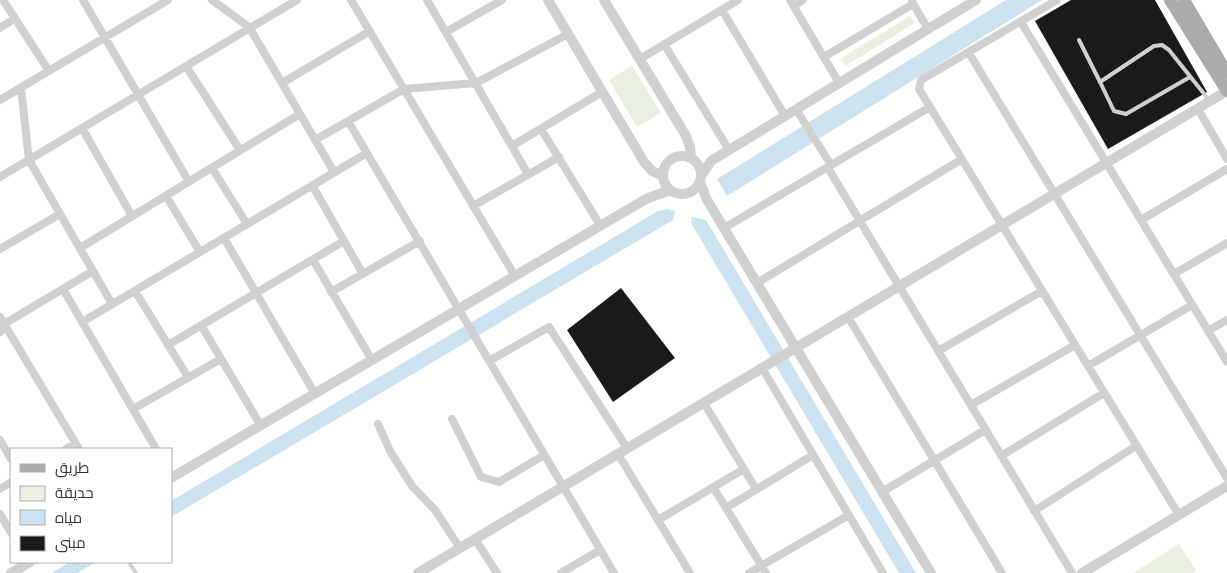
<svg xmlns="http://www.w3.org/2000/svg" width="1227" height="573" viewBox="0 0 1227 573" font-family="Roboto,Cairo,sans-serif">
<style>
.green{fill:#e9f0e1}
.water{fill:#cce2f1}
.building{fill:#1a1a1a}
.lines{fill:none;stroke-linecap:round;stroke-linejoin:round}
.service{stroke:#d0d0d0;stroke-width:4}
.minor{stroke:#d0d0d0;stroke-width:8}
.tertiary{stroke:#d0d0d0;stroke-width:10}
.primary{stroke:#ababab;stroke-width:12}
</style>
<rect width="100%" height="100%" fill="#fff"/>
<!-- green -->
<path class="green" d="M910 16 915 23 845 66 841 58Z
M632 66 661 113 637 127 609 80Z
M1179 544 1196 570 1192 573H1133Z"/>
<!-- water -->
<path class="water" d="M1006 0H1042L727 196 717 179Z
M667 209 675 211 673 220 171 517V501L658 211Z
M692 217 706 220 916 573H899L691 223Z
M70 562H96L77 573H51Z"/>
<!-- building -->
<path class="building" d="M1071 0H1155L1207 92 1108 149 1035 21Z
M621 288 675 358 613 402 567 330Z"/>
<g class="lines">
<!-- service -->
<path class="service" d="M1079 40 1100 82 1154 46 1162 45 1169 50 1209 100
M1100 82 1114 111 1126 114 1190 77
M130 564 136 573"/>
<!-- minor -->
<path class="minor" d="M3 0 49 71
M83 0 189 182
M212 0 249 27 334 172
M351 0 515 276
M427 0 528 174
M790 0 839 83
M1057 0 921 80 919 89 1179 515
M912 2 928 29
M794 6 803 0
M722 10 785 116
M1021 22 1227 362
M0 28 15 18
M446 32 502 0
M664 44 729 150
M969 53 1227 478
M824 57 913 4
M640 59 738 0
M186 66 240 150
M282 83 370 31
M21 88 29 160 112 304
M0 100 168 0
M796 109 831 165
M1198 109 1227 159
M348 121 614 573
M82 128 132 216
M541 129 600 225
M315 140 404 89 476 83 568 34
M512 146 602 92
M212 168 247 224
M828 168 1072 573
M0 177 297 0
M312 185 363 274
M166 196 200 252
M473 206 559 157
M1141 220 1227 169
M724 228 930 107
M224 238 315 394
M80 248 300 114
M0 249 60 214
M313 260 372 360
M1174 274 1227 243
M757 283 962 159
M63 289 156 449
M135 291 188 377
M331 292 420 241
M0 317 79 449
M848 317 1002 573
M82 322 367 153
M201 325 261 426
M1208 331 1227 320
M0 332 4 324 93 271
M168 345 344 241
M938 351 1042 291
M489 361 549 327 627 448
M1088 366 1192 305
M762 368 883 573
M704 403 756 489
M971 405 1075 345
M133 409 221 359
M452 419 481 477 499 482 544 455
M378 424 390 451 412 486 435 510 460 548
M0 440 11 459
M66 449 75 444
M618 454 690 573
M1001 456 1104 393
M713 487 766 573
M0 489 11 482
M882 492 985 430
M726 508 813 455
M1034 511 1136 446
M0 514 11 533
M658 520 744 469
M475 539 497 573
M561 573 600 550
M749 573 849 515"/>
<!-- tertiary -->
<path class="tertiary" d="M548 0 644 162 652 171 663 176
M604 0 686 136 690 147 691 158
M663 175a19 19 0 1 1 38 0a19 19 0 1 1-38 0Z
M701 176 711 161 976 0
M700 182 707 200 931 573
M171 478 646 199 670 190
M11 573 30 562
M418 573 1227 91
M1082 573 1227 486"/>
<!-- primary -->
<path class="primary" d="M1170 0 1227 91
M1184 0 1227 73"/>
</g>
<!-- legend -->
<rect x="10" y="448" width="162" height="115" fill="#ffffff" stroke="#adadad"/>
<rect x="20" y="464" width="25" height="8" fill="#ababab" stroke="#adadad"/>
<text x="55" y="473" font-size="15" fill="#333333">طريق</text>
<rect x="20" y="486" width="25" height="15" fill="#e9f0e1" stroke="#adadad"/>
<text x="55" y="498" font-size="15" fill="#333333">حديقة</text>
<rect x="20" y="510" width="25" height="15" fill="#cce2f1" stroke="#adadad"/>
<text x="55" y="523" font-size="15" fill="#333333">مياه</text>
<rect x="20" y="536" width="25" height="15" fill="#1a1a1a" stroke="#adadad"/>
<text x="55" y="548" font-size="15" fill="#333333">مبنى</text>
</svg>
